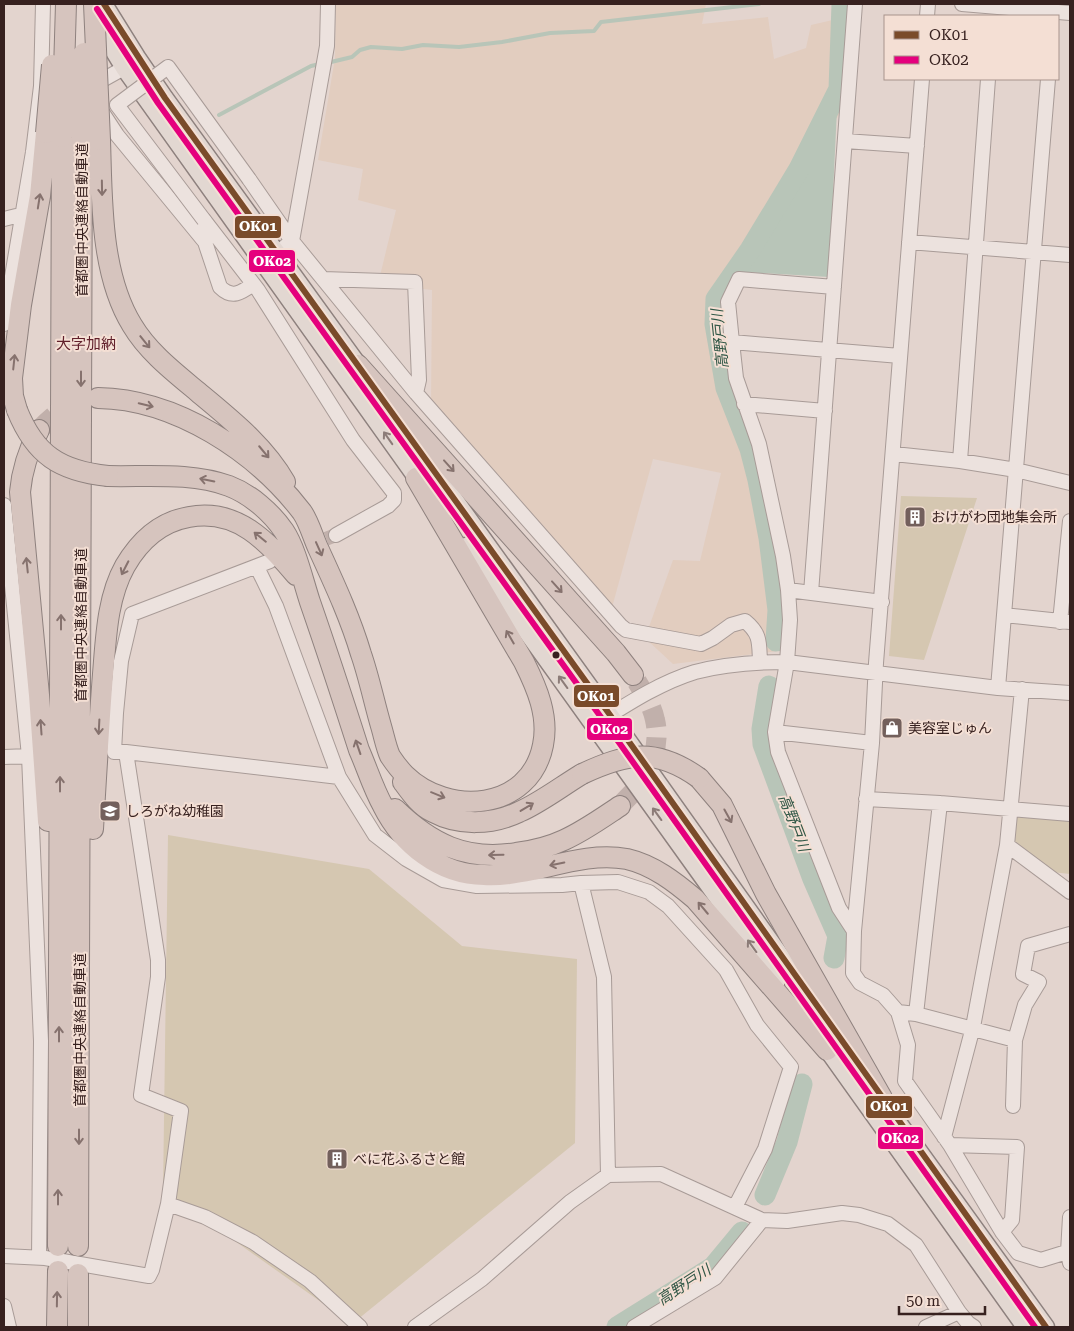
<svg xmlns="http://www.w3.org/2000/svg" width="1074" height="1331" viewBox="0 0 1074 1331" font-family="'Roboto Serif','Noto Sans JP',serif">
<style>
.farmland{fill:#e2cdbf}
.green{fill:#d5c7b1}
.water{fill:#b8c5b8}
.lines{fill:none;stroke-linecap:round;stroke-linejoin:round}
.stream{stroke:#b8c5b8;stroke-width:4}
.river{stroke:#b8c5b8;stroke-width:21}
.minor-tunnel{stroke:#c1b0ab;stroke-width:14;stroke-dasharray:14 7;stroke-linecap:butt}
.highway-tunnel{stroke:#c1b0ab;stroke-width:20;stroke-dasharray:20 10;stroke-linecap:butt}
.minor-casing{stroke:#a89b97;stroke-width:16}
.major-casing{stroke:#8e817e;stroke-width:19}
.highway-casing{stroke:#8e817e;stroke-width:22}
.minor{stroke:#ece2de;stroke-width:14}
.major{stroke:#e2d7d1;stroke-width:16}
.highway{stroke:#d6c4be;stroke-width:20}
.minor-bridge-casing{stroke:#a89b97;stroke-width:16;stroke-linecap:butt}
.highway-bridge-casing{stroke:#8e817e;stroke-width:22;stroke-linecap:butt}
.minor-bridge{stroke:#ece2de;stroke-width:14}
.highway-bridge{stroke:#d6c4be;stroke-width:20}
.bus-1-casing{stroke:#f4dfd4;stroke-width:10}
.bus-2-casing{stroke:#f4dfd4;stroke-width:10}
.bus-1{stroke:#7a4b2a;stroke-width:6}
.bus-2{stroke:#e5007d;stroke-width:6}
.oneway{stroke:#86726e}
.oneway2{stroke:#8c7c78}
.bus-dot{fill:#37211f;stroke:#f4dfd4;stroke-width:2}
.labels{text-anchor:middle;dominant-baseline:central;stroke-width:4;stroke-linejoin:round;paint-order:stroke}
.street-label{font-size:14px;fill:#37211f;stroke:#f4dfd4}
.poi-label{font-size:14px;fill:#37211f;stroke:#f4dfd4;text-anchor:start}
.water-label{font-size:15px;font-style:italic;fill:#2f5645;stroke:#f4dfd4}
.neighbourhood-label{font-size:15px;fill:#61202b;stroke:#f4dfd4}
.line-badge{stroke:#f4dfd4;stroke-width:2}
.badge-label{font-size:14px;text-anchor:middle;font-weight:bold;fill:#fff}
</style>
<rect width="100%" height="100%" fill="#e3d4ce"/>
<!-- farmland -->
<path class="farmland" d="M336 4H706L702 24 768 17 774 59 806 48 811 25 850 16 847 101 724 312 729 370 777 550 778 651 673 664 645 638 673 560 700 561 721 473 653 459 611 611 433 423 431 408 432 290 378 284 396 210 358 200 363 169 318 160 335 58Z"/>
<!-- green -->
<path class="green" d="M901 496 977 498 924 660 889 656Z
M1009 808 1070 816V874L1042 871 1007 845Z
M168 835 369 869 462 946 577 959 575 1143 352 1324 163 1190Z"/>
<!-- water -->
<path class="water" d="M837 109 829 277 744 272Z"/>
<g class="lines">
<!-- stream -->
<path class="stream" d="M327 63 352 57 360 50 371 47 402 49 423 45 459 47 502 42 550 33 594 31 601 22 759 4
M219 115 311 66 320 64"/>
<!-- river -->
<path class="river" d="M776 641 778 610 769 538 758 480 750 449 726 388 715 324 716 299 750 250 799 169 839 89 842 4
M769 686 762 729 763 744 813 879 838 936 834 958
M765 1195 787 1142 802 1084
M617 1327 713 1267 742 1232"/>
<!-- minor-tunnel -->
<path class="minor-tunnel" d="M287 554 336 535"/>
<!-- highway-tunnel -->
<path class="highway-tunnel" d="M39 430C50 418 60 410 75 403
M620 806C627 798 635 791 641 783 653 767 660 740 655 720 652 704 641 689 633 675"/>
<!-- minor casing -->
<g class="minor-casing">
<path id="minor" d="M962 4 1070 13
M927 16 928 4
M922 79 876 663 872 743 854 931 853 973 860 983 883 995 898 1012 908 1045 905 1081 950 1145 1002 1232 1018 1253 1041 1260 1070 1251
M97 88V83L124 68
M100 109 117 135 205 242 220 287C232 299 241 293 253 284
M845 141 917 146
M249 179 292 241 416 393
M4 219 16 216 22 218
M204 220 258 290 353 440 394 493V500L388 506 336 535
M909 242 1070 255
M277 253 292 241 327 46 328 4
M323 279 415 282 419 380 416 393 621 626 626 630 701 644 713 638 731 625 745 621C761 634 759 643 760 662
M4 324 33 152 41 86 43 4
M732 342 728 302 739 279 834 287
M744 404 825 411
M894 454 960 461 1016 470 1070 483
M960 461 988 79
M4 505 29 756 41 1041 39 1258
M270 561 132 614 121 661 116 713 114 752H126L339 777
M257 567 276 606 339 777 375 835 406 859 443 880 477 886 562 885 581 883 604 977 608 1175
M788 590 882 602
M811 593 855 4
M1004 615 1070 622
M1060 622 1070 521
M998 688 1048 79
M594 725C626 705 659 683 695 672 725 664 756 662 787 662L998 688 1070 693
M775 732 872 743
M126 752 158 960V977L141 1095 181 1111 168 1204 205 1217 253 1242 310 1281 360 1327
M4 757 29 756
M866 799 940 803 1070 814
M1007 845 1070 892
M581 883 618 882 649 892 668 906 726 970 757 1025 791 1067 765 1149 735 1207
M854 931 839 908 778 752 775 732 787 662 790 620 788 590 783 556 759 444 736 378 732 342 900 356
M898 1012 916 1014 1015 1040 1025 1005 1039 982 1023 974 1028 946 1070 934
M916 1014 940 803
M1013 1106 1015 1040
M944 1137 973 1027 1007 845 1022 689
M950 1145 1017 1147 1012 1220 1002 1232
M1070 1217 1068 1252 1070 1263
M4 1256 45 1258 149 1276 152 1270 168 1204
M4 1306 9 1327
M415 1327 482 1279 570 1202 608 1175 661 1174 762 1220 787 1221 842 1213 859 1215 888 1224 916 1245 959 1312 968 1323 974 1327
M634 1327 715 1278 762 1220
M926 1327 959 1312"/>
</g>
<!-- major casing -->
<g class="major-casing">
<path id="major" d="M104 4 137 57 165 98 365 374
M94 19 124 68 423 487
M399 422 610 715 840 1039
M465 546 777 981
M821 1041 1025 1327
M875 1090 1046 1327"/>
</g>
<!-- highway casing -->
<g class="highway-casing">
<path id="highway" d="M100 140C102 198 100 273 132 325 148 352 174 372 198 392 230 419 264 445 285 482
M358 365 616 653 633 675
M98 398C176 399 256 452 302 512 309 522 313 537 318 548 334 583 350 617 361 654 369 677 374 702 381 726 384 736 386 747 390 756 394 762 400 770 405 775 448 817 530 811 543 745 549 716 537 688 524 662L416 478
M17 410 13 396 12 378 21 305 40 196 46 133
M39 430C28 451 22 469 20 492L39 695 48 821
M108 476C147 477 191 472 229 486 250 494 271 512 284 531 296 549 303 581 310 602 327 651 343 700 359 750 367 768 373 788 383 806 402 844 440 875 484 875 501 876 517 873 533 870 564 863 596 853 627 859 653 865 675 882 695 899L827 1050
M699 778 722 805 766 894 882 1098
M403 782C411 793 420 806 433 812 459 826 492 825 519 812 540 803 562 786 582 774
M395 809C431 844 466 861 516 853 532 851 549 847 564 840 584 831 602 818 620 806
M93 829C96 777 99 725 103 674 106 638 107 598 125 566 139 542 160 522 189 517 237 508 267 541 296 575
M58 1246 62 137
M78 1246 82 138
M57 1327 58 1271
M78 1327V1274"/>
</g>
<!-- minor -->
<use href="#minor" class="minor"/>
<!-- major -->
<use href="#major" class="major"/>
<!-- highway -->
<use href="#highway" class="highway"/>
<!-- minor-bridge casing -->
<g class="minor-bridge-casing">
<path id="minor-bridge" d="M204 220 117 105 168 67 249 179"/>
</g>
<!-- highway-bridge casing -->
<g class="highway-bridge-casing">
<path id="highway-bridge" d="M94 4 100 140
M46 133 52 65
M62 137 66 4
M82 138 84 53
M17 410C35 455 60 471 108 476
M582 774C627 753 656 747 699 778"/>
</g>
<!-- minor-bridge -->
<use href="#minor-bridge" class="minor-bridge"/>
<!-- highway-bridge -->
<use href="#highway-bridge" class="highway-bridge"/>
<!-- bus-1 casing -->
<g class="bus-1-casing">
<path id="bus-1" d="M104 4 165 98 610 715 1046 1327"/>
</g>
<!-- bus-2 casing -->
<g class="bus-2-casing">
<path id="bus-2" d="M97 9 158 103 603 720 1035 1327"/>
</g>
<!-- bus-1 -->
<use href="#bus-1" class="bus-1"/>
<!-- bus-2 -->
<use href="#bus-2" class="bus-2"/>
</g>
<!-- one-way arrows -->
<defs><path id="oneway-shaft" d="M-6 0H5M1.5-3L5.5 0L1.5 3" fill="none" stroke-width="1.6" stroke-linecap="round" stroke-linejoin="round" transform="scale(1.25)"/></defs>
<g class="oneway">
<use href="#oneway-shaft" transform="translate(102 188) rotate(89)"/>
<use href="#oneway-shaft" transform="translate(39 201) rotate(-81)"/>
<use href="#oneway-shaft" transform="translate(145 342) rotate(51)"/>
<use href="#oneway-shaft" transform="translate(14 362) rotate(-84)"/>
<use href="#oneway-shaft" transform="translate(81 379) rotate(90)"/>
<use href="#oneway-shaft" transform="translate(146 405) rotate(14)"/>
<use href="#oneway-shaft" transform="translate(264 452) rotate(50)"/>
<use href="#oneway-shaft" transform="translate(449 466) rotate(48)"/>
<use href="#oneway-shaft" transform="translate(207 480) rotate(-169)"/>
<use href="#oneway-shaft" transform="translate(260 537) rotate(-141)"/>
<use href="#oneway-shaft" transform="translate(319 549) rotate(66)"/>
<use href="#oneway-shaft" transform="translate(27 565) rotate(-96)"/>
<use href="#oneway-shaft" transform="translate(125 568) rotate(117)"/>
<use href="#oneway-shaft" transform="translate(557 587) rotate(48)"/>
<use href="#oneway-shaft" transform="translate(61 622) rotate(-90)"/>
<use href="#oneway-shaft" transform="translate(510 637) rotate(-120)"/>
<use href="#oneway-shaft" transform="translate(41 727) rotate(-94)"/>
<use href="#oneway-shaft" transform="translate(99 727) rotate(93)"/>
<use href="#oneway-shaft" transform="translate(358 747) rotate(-109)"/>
<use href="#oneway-shaft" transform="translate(60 784) rotate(-90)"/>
<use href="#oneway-shaft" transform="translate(438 795) rotate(22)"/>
<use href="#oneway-shaft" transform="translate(527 807) rotate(-31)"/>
<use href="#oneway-shaft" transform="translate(728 816) rotate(61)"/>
<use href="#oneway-shaft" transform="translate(496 855) rotate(179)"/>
<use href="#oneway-shaft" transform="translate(557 864) rotate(168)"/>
<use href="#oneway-shaft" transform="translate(703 908) rotate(-130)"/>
<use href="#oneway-shaft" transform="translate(59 1034) rotate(-90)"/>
<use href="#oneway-shaft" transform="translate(79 1137) rotate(90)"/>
<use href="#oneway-shaft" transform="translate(58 1197) rotate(-90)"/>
<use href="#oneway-shaft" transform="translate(57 1299) rotate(-89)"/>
</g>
<g class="oneway2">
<use href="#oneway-shaft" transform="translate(388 438) rotate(-125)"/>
<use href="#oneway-shaft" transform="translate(563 682) rotate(-126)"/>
<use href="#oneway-shaft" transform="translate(657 814) rotate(-126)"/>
<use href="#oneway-shaft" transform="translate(752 946) rotate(-126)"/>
</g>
<!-- icons -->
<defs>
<g id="building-square" transform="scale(1.125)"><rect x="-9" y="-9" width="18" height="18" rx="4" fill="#73605c" stroke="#f4dfd4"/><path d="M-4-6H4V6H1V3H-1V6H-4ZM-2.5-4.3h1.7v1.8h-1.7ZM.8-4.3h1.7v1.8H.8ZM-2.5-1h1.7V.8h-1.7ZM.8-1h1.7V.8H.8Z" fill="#fff"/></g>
<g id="shop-square" transform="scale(1.125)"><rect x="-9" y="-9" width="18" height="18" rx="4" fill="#73605c" stroke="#f4dfd4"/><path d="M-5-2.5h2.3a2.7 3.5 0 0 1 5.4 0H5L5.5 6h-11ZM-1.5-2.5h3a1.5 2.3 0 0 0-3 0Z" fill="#fff"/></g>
<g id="school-square" transform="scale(1.125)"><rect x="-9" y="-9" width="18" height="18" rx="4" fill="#73605c" stroke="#f4dfd4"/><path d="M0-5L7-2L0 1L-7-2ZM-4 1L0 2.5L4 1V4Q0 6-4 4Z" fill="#fff"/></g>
</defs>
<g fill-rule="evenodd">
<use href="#building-square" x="915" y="517"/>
<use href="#shop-square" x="892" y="728"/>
<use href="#school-square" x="110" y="811"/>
<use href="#building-square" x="337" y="1159"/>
</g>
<!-- markers -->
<circle class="bus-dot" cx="556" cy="655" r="4.5"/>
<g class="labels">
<!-- street labels -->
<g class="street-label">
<text transform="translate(82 220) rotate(-90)">首都圏中央連絡自動車道</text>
<text transform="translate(81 625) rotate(-90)">首都圏中央連絡自動車道</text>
<text transform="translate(80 1030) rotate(-90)">首都圏中央連絡自動車道</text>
</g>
<!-- poi labels -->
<g class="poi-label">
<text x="931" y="517">おけがわ団地集会所</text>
<text x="908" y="728">美容室じゅん</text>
<text x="126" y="811">しろがね幼稚園</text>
<text x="353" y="1159">べに花ふるさと館</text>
</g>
<!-- water labels -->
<g class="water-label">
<text transform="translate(720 339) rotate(-96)">高野戸川</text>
<text transform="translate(794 823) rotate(69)">高野戸川</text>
<text transform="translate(684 1285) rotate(-33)">高野戸川</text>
</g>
<!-- neighbourhood labels -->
<g class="neighbourhood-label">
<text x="86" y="344">大字加納</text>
</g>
</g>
<g class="line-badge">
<rect x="234" y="215" width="48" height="24" rx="5" fill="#7a4b2a"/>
<rect x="248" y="249" width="48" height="24" rx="5" fill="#e5007d"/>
<rect x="573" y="684" width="47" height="24" rx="5" fill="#7a4b2a"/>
<rect x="586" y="717" width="47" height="24" rx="5" fill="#e5007d"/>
<rect x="865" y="1095" width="48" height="24" rx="5" fill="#7a4b2a"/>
<rect x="877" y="1126" width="47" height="24" rx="5" fill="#e5007d"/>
</g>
<g class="badge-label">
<text x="258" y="231">OK01</text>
<text x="272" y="266">OK02</text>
<text x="596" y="701">OK01</text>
<text x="609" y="734">OK02</text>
<text x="889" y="1111">OK01</text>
<text x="900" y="1143">OK02</text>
</g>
<!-- border -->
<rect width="1074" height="1331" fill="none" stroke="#37211f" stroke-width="10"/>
<!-- legend -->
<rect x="884" y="15" width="175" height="65" fill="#f4dfd4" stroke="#a8938c"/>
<rect x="894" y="31" width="25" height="8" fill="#7a4b2a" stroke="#a8938c"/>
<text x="929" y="40" font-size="15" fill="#37211f">OK01</text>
<rect x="894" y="56" width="25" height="8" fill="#e5007d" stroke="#a8938c"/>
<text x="929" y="65" font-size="15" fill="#37211f">OK02</text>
<!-- scale -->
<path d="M899 1306v8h86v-8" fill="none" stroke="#37211f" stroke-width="2.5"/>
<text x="906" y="1306" font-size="15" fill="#37211f" stroke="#f4dfd4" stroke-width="4" paint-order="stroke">50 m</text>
</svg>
